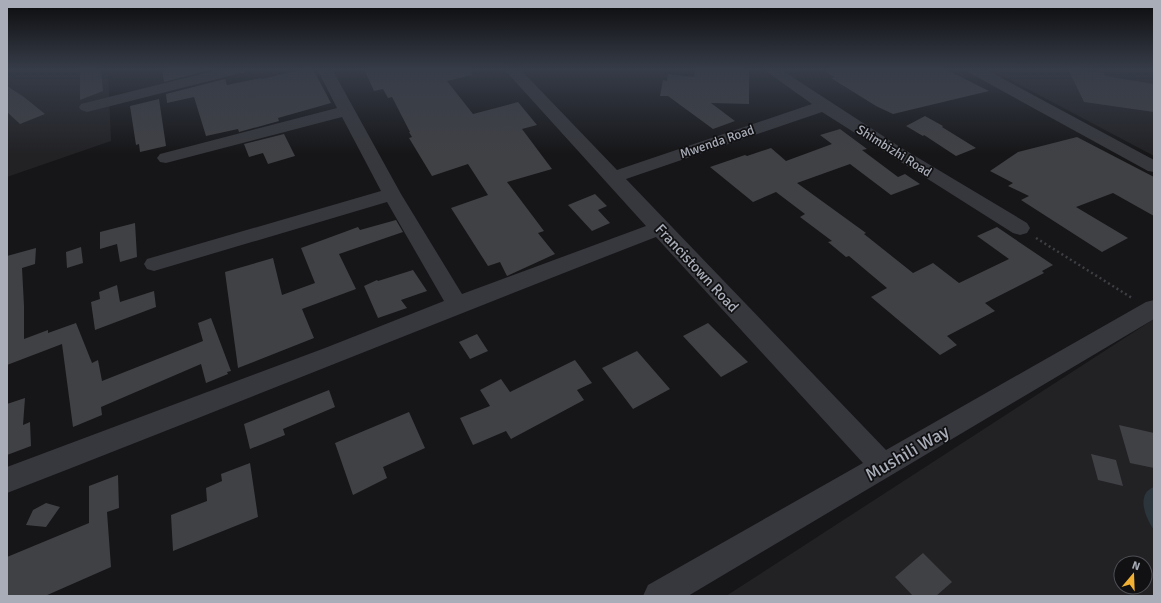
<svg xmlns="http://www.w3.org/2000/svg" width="1161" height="603" viewBox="0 0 1161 603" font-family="Signika,sans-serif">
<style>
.built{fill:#222225;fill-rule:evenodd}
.water{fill:#2c353c}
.building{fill:#404145}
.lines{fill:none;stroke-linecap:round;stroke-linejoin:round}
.path{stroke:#3d3f44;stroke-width:2.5;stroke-dasharray:2 3;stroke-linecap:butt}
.street{fill:#37383d;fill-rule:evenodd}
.labels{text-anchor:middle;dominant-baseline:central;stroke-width:3.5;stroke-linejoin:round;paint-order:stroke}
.far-street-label{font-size:13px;fill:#a8adb8;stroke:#111113}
.street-label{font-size:15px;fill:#a8adb8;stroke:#111113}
.near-street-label{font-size:18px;fill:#a8adb8;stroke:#111113}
</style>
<rect width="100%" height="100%" fill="#161618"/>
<!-- built -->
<path class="built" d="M7 69H108L111 141 7 177Z
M990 69H1154V156Z
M1154 319V596H726ZM1121 563H1145V587H1121Z"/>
<!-- water -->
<path class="water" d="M1154 487V530C1146 519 1135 494 1154 487Z"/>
<!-- building -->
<path class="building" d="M80 69H101L103 91 80 100Z
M162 69H205L206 71 164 82Z
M304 69H313L331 103 278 118 279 121 239 132 238 129 206 136 194 97 167 103 166 94 209 83 225 79 227 85 261 78 262 79Z
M364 69H471L472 75 447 81 473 114 518 102 537 125 522 129 552 169 507 182 544 231 538 233 555 254 507 276 500 262 488 266 451 208 488 195 468 164 432 176 409 138 412 137 409 132H410L392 97 388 98 383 89 374 91Z
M695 69H749V104L711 103 735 121 713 129 668 96H660L663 80 667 81 668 74 694 77Z
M822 69H945L989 91 893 114 876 106 831 78 834 77Z
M1068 69 1104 73 1105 76 1154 84V112L1084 102Z
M7 86 24 97 45 114 20 124 7 112Z
M159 99 166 146 140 152 139 144 136 145 130 106Z
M925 116 943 126 942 127 976 148 956 156 924 135 923 136 906 126Z
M840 129 867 149 862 150 898 177 905 174 920 184 891 195 850 164 797 183 866 233 864 234 913 273 933 263 959 283 1009 259 977 236 997 227 1053 265 1042 271 1044 273 985 303 995 311 947 336 957 345 940 355 871 297 887 288 849 256 846 257 828 242 832 241 800 217 805 214 776 192 753 202 710 167 745 155 747 156 771 148 786 161 832 144 820 135Z
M284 134 295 156 268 164 263 153 249 157 244 144Z
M1077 137 1154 177V216L1113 193 1076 207 1128 238 1102 252 1021 200 1029 196 1008 186 1013 183 990 171 1018 152Z
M595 194 607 206 598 210 610 223 592 231 568 205Z
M396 220 403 232 339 254 356 289 302 309 314 338 238 368 225 272 273 258 282 295 315 283 301 248 358 227 360 230Z
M135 223 137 257 120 262 117 244 100 249V232Z
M81 247 83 263 67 268 66 252Z
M36 248 35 264 22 268 24 306V339L48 330V333L76 323 92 363 98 360 102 381 203 341 198 323 211 318 231 371 227 372 228 374 206 383 201 364 101 407 102 415 73 427 62 344 7 365V256Z
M413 270 427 291 401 300 407 308 378 318 364 286 377 280 378 281Z
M117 285 120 302 154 291 156 307 95 330 91 302 100 299 99 292Z
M708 323 748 362 721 377 683 336Z
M477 334 488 351 470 359 459 342Z
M637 351 670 389 633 409 602 368Z
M575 360 592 383 577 390 584 400 511 439 506 431 473 445 460 418 490 406 480 390 501 379 510 392Z
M329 390 335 407 283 429 285 435 250 449 244 424Z
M25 398 23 425 30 422 31 446 7 455V404Z
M409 412 425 448 383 467 387 478 353 495 335 443Z
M1119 425 1154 433V468L1130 463Z
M1091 454 1116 460 1123 486 1098 480Z
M250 463 258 517 173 551 171 515 207 501 206 488 222 481 221 474Z
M118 475 119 508 107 512 111 567 45 596H7V557L89 523V486Z
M46 503 60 507 46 527 26 525 33 510Z
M923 553 952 582 936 596H913L895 577Z"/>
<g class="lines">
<!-- path -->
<path class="path" d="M1036 238 1132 298"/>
<!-- street -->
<path class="street" d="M221 69H247L245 72 87 112 81 110 79 107 81 104Z
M317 69H332L401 194 462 294 646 226 504 69H520L617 170 812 104 763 69H780L900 147 1027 223 1030 228 1027 233 1020 235 1013 233 822 112 626 179 886 450 1146 302 1154 300V319L688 596H643L648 585 863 463 656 237C439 321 224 409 7 493V467L325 348 444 301 387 202 154 271 147 269 144 264 147 259 381 191 342 117 166 163 160 162 157 158 160 154 337 108Z
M966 69H985L1154 160V172L1148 171 968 72Z"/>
</g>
<!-- sky -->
<linearGradient id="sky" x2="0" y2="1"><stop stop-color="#0c0c0d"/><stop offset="0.45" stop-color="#363c48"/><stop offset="1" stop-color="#363c48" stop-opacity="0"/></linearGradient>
<rect width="1161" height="154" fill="url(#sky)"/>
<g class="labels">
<!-- far-street labels -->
<g class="far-street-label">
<text transform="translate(717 142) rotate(-19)">Mwenda Road</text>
<text transform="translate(894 151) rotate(32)">Shimbizhi Road</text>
</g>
<!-- street labels -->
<g class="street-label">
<text transform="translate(697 268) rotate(47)">Francistown Road</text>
</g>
<!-- near-street labels -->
<g class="near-street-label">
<text transform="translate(907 453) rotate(-30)">Mushili Way</text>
</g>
</g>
<!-- border -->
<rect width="1161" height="603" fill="none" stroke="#a8adb8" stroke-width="16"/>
<!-- north arrow -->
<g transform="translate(1133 575) rotate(19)"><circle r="19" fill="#111113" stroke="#4d4f55"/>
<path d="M0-3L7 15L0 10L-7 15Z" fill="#f2b134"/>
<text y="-6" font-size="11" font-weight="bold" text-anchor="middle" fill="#a8adb8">N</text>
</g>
</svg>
